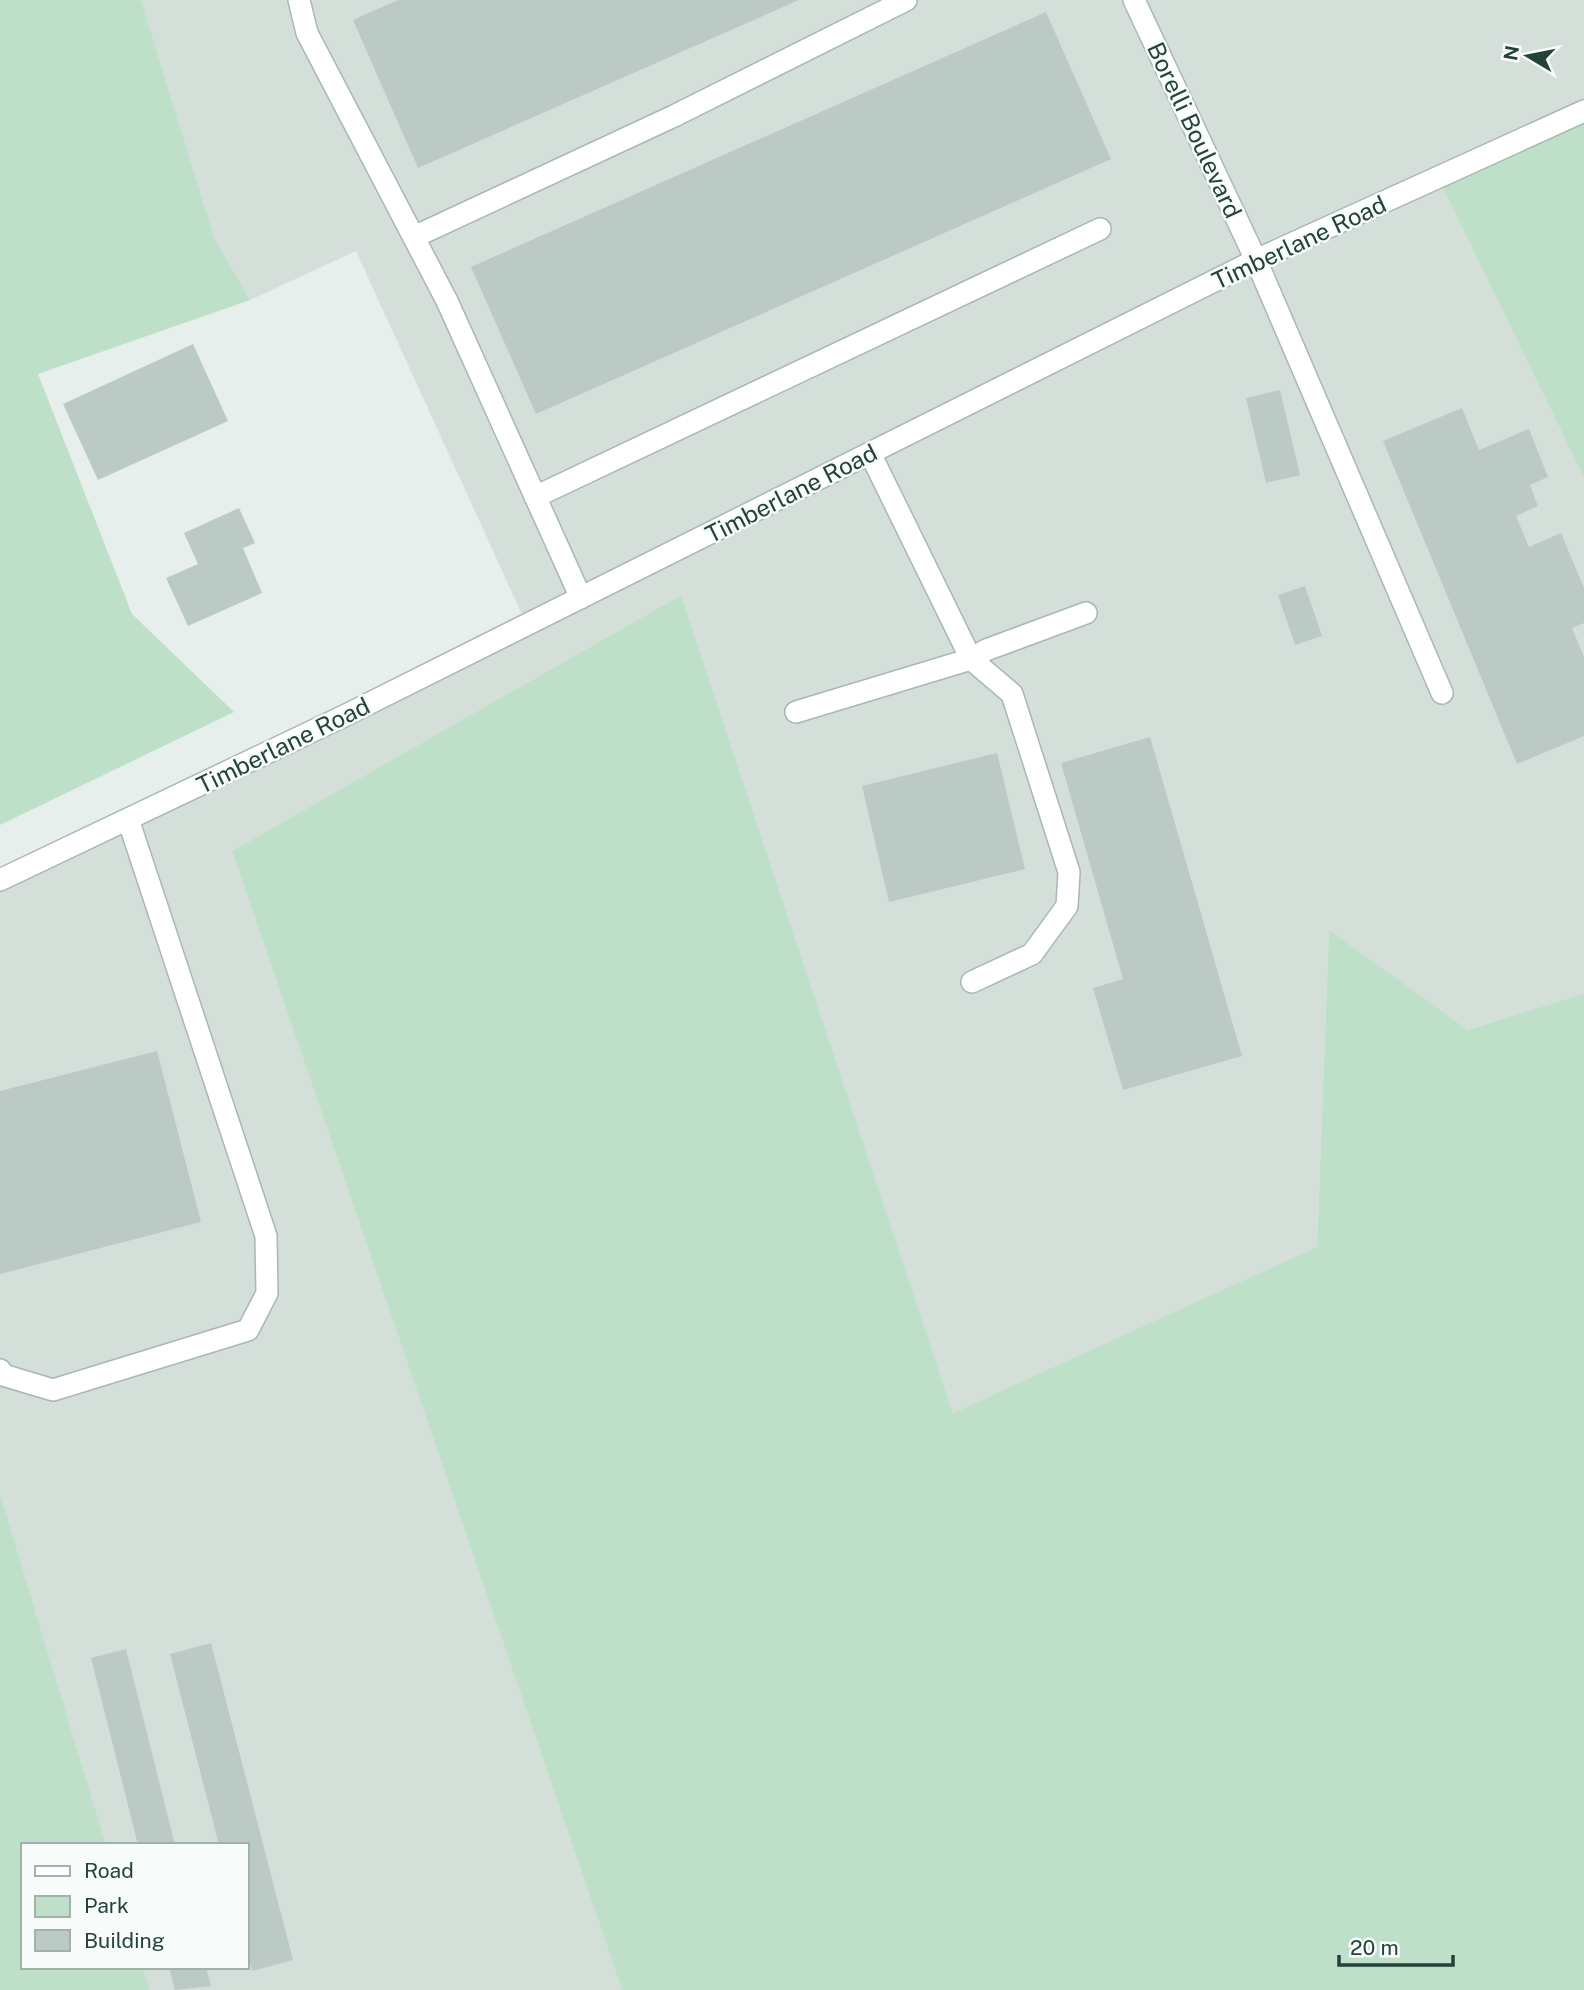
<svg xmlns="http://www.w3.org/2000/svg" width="1584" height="1990" viewBox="0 0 1584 1990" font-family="'Public Sans',sans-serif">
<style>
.built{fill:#d4dfda}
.green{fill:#bfe0c8}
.building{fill:#bbcac4}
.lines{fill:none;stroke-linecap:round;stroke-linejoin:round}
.minor-casing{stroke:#a8b8b2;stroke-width:24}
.minor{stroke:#fff;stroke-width:21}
.labels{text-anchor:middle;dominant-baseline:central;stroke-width:5;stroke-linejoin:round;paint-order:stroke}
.street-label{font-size:24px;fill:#24423a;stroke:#f7fbf9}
</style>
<rect width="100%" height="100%" fill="#e6efeb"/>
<!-- built -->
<path class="built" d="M141 0H1584V113L1440 182 1584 478V993L1468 1030 1329 931 1317 1248 953 1413 681 595 232 851 622 1990H150L143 1967H247V1845H106L0 1493V873L526 623 356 251 250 300 214 237Z"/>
<!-- green -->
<path class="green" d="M0 0H141L214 237 250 300 38 374 132 614 234 712 0 825Z
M1584 113V478L1440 182Z
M681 595 953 1413 1317 1247 1329 930 1468 1030 1584 993V1990H622L232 851Z
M0 1493 106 1845H23V1967H143L150 1990H0Z"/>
<!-- building -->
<path class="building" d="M398 0H799L418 168 353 20Z
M1046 12 1111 159 536 414 471 267Z
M193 344 228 421 98 480 63 404Z
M1280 390 1300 475 1266 483 1246 398Z
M1462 408 1479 450 1529 429 1548 477 1530 485 1538 506 1516 516 1529 547 1561 533 1584 588V623L1572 628 1584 657V736L1517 764 1383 441Z
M239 508 255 543 243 548 262 593 188 626 166 578 198 564 184 533Z
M1305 586 1322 636 1295 645 1278 595Z
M1150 737 1242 1056 1123 1090 1093 988 1123 979 1061 763Z
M997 753 1025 869 889 902 862 786Z
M157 1051 201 1222 0 1274V1091Z
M211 1643 293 1960 252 1971 247 1952V1845H219L170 1654Z
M126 1649 175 1845H138L91 1658Z
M169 1967H206L211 1986 175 1990Z"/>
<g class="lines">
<!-- minor casing -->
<g class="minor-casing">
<path id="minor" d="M299 0 307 33 447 301 581 598
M1134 0 1256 260 1442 693
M414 237 674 116 906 0
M870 453 971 659 1012 694 1069 872 1067 906 1032 954 972 982
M535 497 1100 229
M796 712 971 659 986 650 1086 613
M0 880 342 717 1256 260 1584 111
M0 1370 3 1375 53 1390 248 1330 267 1293 266 1236 128 819"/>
</g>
<!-- minor -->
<use href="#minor" class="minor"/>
</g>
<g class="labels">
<!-- street labels -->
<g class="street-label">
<text transform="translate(1195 130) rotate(65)">Borelli Boulevard</text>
<text transform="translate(1299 242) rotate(-25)">Timberlane Road</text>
<text transform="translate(791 493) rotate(-27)">Timberlane Road</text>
<text transform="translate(283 745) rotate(-26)">Timberlane Road</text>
</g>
</g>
<!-- legend -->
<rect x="21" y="1843" width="228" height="126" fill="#f7fbf9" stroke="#a3b1ad" stroke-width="2"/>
<rect x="35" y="1866" width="35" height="10" fill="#ffffff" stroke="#a3b1ad" stroke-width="2"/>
<text x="84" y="1878" font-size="21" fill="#24423a">Road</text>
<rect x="35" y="1896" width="35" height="21" fill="#bfe0c8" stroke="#a3b1ad" stroke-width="2"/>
<text x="84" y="1913" font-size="21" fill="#24423a">Park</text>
<rect x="35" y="1930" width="35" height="21" fill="#bbcac4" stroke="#a3b1ad" stroke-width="2"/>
<text x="84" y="1948" font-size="21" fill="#24423a">Building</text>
<!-- north arrow -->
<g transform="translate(1528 56) rotate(280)" stroke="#f7fbf9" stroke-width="5" paint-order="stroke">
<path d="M0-5L12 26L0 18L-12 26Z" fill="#24423a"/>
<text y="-10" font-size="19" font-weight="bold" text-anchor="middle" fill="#24423a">N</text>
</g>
<!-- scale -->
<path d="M1339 1955v10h114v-10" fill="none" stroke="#24423a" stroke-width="3.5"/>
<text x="1350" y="1955" font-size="21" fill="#24423a" stroke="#f7fbf9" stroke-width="5" paint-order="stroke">20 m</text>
</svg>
